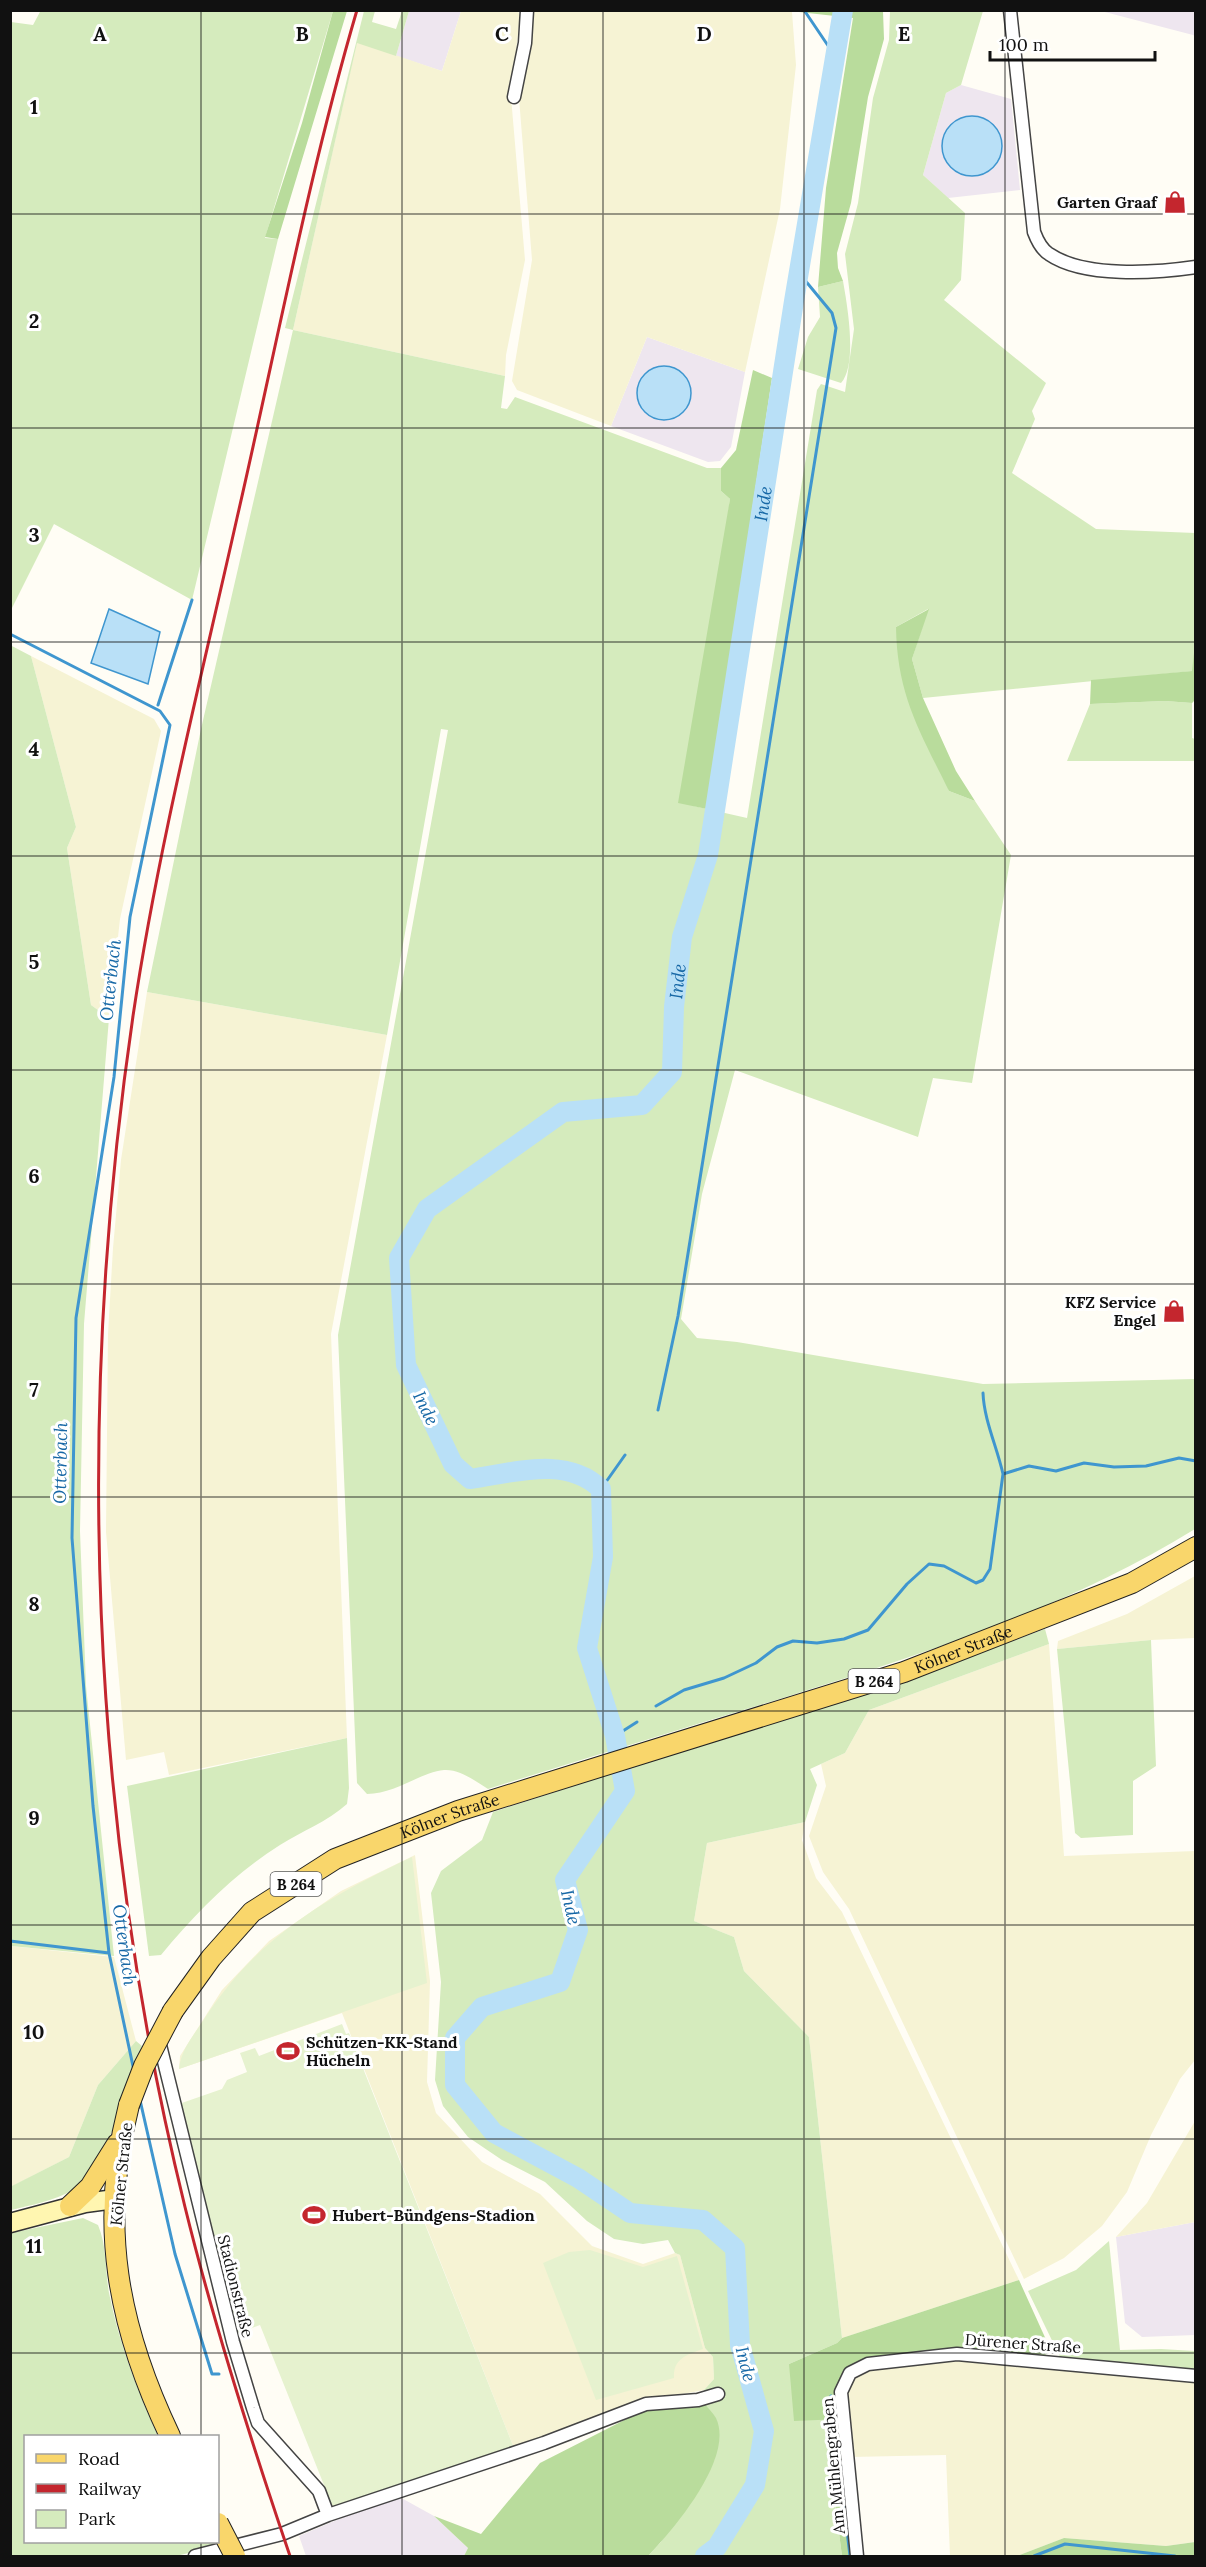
<svg xmlns="http://www.w3.org/2000/svg" width="1206" height="2567" viewBox="0 0 1206 2567" font-family="Lora,serif">
<style>
.industrial{fill:#eee6ef}
.farmland{fill:#f6f3d4}
.green{fill:#d5ebbd}
.forest{fill:#b9dc9c}
.pitch{fill:#e6f2cf}
.water{fill:#b9e0f7;stroke:#3f96cf;stroke-width:1.5}
.lines{fill:none;stroke-linecap:round;stroke-linejoin:round}
.stream{stroke:#3f96cf;stroke-width:3}
.river{stroke:#b9e0f7;stroke-width:20}
.street-casing{stroke:#444;stroke-width:15}
.secondary-casing{stroke:#333;stroke-width:21}
.primary-casing{stroke:#222;stroke-width:22}
.street{stroke:#fff;stroke-width:12}
.secondary{stroke:#fff6b0;stroke-width:18}
.primary{stroke:#f9d66b;stroke-width:20}
.rail{stroke:#c4262e;stroke-width:3}
.primary-bridge-casing{stroke:#222;stroke-width:22;stroke-linecap:butt}
.primary-bridge{stroke:#f9d66b;stroke-width:20}
.grid{fill:none;stroke:#111;stroke-width:1.5;stroke-opacity:0.55}
.labels{text-anchor:middle;dominant-baseline:central;stroke-width:6;stroke-linejoin:round;paint-order:stroke}
.shield{fill:#fff;stroke:#585858;stroke-width:1.5}
.shield-label{font-size:15px;font-weight:bold;fill:#111}
.poi-label{font-size:16px;font-weight:bold;fill:#111;stroke:#fff;text-anchor:end}
.street-label{font-size:16px;fill:#111;stroke:#fff}
.water-label{font-size:18px;font-style:italic;fill:#1768a6;stroke:#fff}
.grid-label{font-size:20px;text-anchor:middle;font-weight:bold;fill:#111;stroke:#fff;stroke-width:6;stroke-linejoin:round;paint-order:stroke}
</style>
<rect width="100%" height="100%" fill="#fffdf5"/>
<!-- industrial -->
<path class="industrial" d="M409 11H461L442 71 396 56Z
M1101 11H1195V36L1193 35Z
M961 85 1011 99 1020 190 948 198 923 175 946 93Z
M647 337 745 372 731 447 720 461 708 462 611 426Z
M1195 2222V2335L1142 2337 1125 2323 1116 2237Z
M396 2495 434 2516 468 2548 464 2556H306L299 2536Z"/>
<!-- farmland -->
<path class="farmland" d="M461 11H518L520 16 511 97 525 260 506 355 505 376 293 330 357 42 442 71Z
M533 11 792 12 796 65 780 209 745 372 647 337 611 426 517 390 512 381 532 260 519 98Z
M31 656 154 719 161 731 120 919 109 1018 91 1005 67 848 76 827Z
M147 992 387 1035 331 1334 347 1738 169 1775 164 1752 126 1760 106 1532 108 1334 113 1248 121 1160Z
M1195 1576V1638L1151 1640 1057 1649 1058 1641 1127 1614Z
M1049 1644 1064 1856 1195 1851V2060L1180 2079 1151 2135 1127 2192 1102 2226 1064 2258 1024 2279 849 1909 823 1872 809 1836 826 1786 821 1764 845 1753 869 1710Z
M805 1822 802 1840 816 1878 842 1912 1019 2280 842 2338 809 2037 744 1971 734 1937 694 1921 707 1843Z
M415 1855 430 1981 427 2082 436 2113 482 2162 540 2194 592 2246 643 2264 675 2253 680 2255 705 2348 713 2357 714 2379 704 2390 645 2401 514 2448 342 2013 179 2069 180 2056 222 1990 269 1941 341 1891Z
M10 1946 114 1957 136 2041 98 2085 69 2157 11 2187Z
M1195 2121V2222L1116 2237 1147 2203Z
M957 2358 1195 2380V2542L1166 2546 1064 2538 1017 2556H950L946 2455 851 2457 845 2392 852 2375 869 2368Z"/>
<!-- green -->
<path class="green" d="M41 10 333 11 265 238 278 239 192 600 54 524 11 610V22L33 25Z
M364 11H375L372 22 396 29 402 11H409L396 56 357 43 293 330 505 376 501 408 507 409 515 397 707 468H721V491L730 499 694 806 747 818 817 390 821 384 845 392 854 329 845 254 858 203 873 98 889 40 890 11H983L961 85 946 93 923 175 965 213 961 280 944 300 1046 383 1032 411 1035 419 1012 473 1096 529 1195 533 1196 644 1193 671 923 698 912 659 928 609 896 627 949 791 975 801 1011 855 972 1083 933 1078 918 1137 735 1070 702 1194 681 1319 697 1338 737 1342 983 1384 1195 1379V1529C1067 1608 929 1652 786 1697 687 1727 587 1758 488 1789 475 1781 460 1769 444 1770 421 1772 395 1794 367 1794L357 1783 338 1335 448 730 441 729 387 1035 147 992 201 729 293 330 285 328Z
M843 281C847 304 858 364 841 383L798 369 808 337 820 317 818 287Z
M10 645 31 656 76 827 67 848 91 1005 109 1018 84 1324 80 1531 86 1686 114 1956 11 1946Z
M1165 701 1192 703V738L1195 739V761H1067L1090 704Z
M1045 1629 1049 1644 869 1710 845 1753 810 1769 817 1785 805 1822 707 1843 694 1921 734 1937 744 1971 809 2037 842 2338 837 2343 789 2364 841 2419 846 2465 833 2487 842 2556H648L661 2542 714 2461 718 2434 716 2419 704 2403V2390L714 2379 713 2357 705 2348 680 2255 675 2253 668 2240 643 2244 614 2239 587 2221 545 2182 502 2160 468 2137 443 2106 435 2080 441 1982 431 1893 441 1871 482 1840 493 1812 906 1679Z
M1151 1640 1156 1766 1133 1781V1835L1081 1838 1075 1833 1057 1649Z
M347 1738 349 1788 347 1804C327 1822 302 1831 280 1845 233 1875 196 1913 161 1955L149 1956 127 1786Z
M136 2041 142 2046C127 2083 107 2171 73 2190 54 2201 31 2205 11 2210L10 2187 69 2157 98 2085Z
M83 2218 98 2225C107 2246 105 2270 109 2293 119 2343 137 2390 158 2436H26V2542H215L218 2546 176 2556H11V2233Z
M1109 2241 1120 2350 1161 2349 1195 2351V2373L1061 2359 1028 2291 1076 2270Z"/>
<!-- forest -->
<path class="forest" d="M333 11H347L278 239 265 237 302 123Z
M790 11H883L884 39 868 97 851 203 837 253 838 268 843 281 818 287 826 188 853 18Z
M753 370 772 378 707 809 678 803 730 499 721 491V468L736 450Z
M929 609 912 659 923 698 956 771 975 801 949 791C920 732 897 695 896 627Z
M1195 644V700L1192 703 1165 701 1090 704 1091 680 1192 671Z
M1019 2280 1048 2344 1049 2352 1041 2358 958 2351 847 2371 841 2419 794 2421 789 2364 837 2343 842 2338Z
M704 2403C708 2408 713 2413 716 2418 735 2458 673 2530 648 2556H464L468 2548 434 2516 481 2534 540 2463 648 2408Z
M846 2465 855 2556H842L833 2487 834 2467Z
M1064 2538 1166 2546 1195 2542V2556H1017Z"/>
<!-- pitch -->
<path class="pitch" d="M412 1857 427 1983 179 2069C181 2050 193 2036 203 2021 257 1937 324 1899 412 1857Z
M342 2024 346 2034 349 2033 514 2448 334 2510 260 2325 238 2333 176 2105 222 2089 227 2080 247 2072 240 2053 255 2048 259 2056Z
M590 2250 643 2267 677 2256 703 2349C686 2355 673 2359 674 2378L596 2400 543 2263 569 2252Z"/>
<!-- water -->
<path class="water" d="M942 146a30 30 0 1 1 60 0a30 30 0 1 1-60 0Z
M637 393a27 27 0 1 1 54 0a27 27 0 1 1-54 0Z
M109 609 160 632 148 684 91 663Z"/>
<g class="lines">
<!-- stream -->
<path class="stream" d="M804 10 835 56
M10 634 160 711 170 725 130 917 114 1077 76 1318 72 1538 93 1806 109 1953 134 2071
M158 705 192 600
M983 1393C984 1420 997 1447 1003 1474
M658 1410 678 1316 836 328 832 313 799 273
M601 1489 625 1455
M656 1706 684 1690 724 1678 756 1663 777 1647 793 1641 817 1643 844 1639 868 1630 907 1584 929 1564 944 1566 976 1583 983 1580 990 1569 1003 1474 1029 1466 1056 1471 1084 1463 1114 1467 1146 1466 1179 1458 1196 1461
M615 1736 637 1722
M10 1941 109 1953
M140 2100 175 2254 212 2374H219
M831 2396 850 2556
M1034 2556 1065 2544 1175 2556"/>
<!-- river -->
<path class="river" id="s1" d="M705 2556 717 2547 755 2485 764 2431 740 2345 735 2248 703 2220 630 2213 578 2178 494 2133 455 2085V2038L482 2007 560 1982 578 1930 565 1880 625 1791 615 1736 587 1648 603 1557 601 1489C566 1455 513 1473 470 1479L453 1464 406 1365 399 1258 427 1209 563 1112 642 1105 672 1072 674 1007 682 937 708 855 794 301 843 10"/>
<!-- street casing -->
<g class="street-casing">
<path id="street" d="M1010 10 1034 232C1037 240 1041 249 1049 254 1084 278 1155 273 1196 267
M514 97 525 43 527 10
M159 2041 233 2342 253 2408 258 2423 319 2491 328 2515
M195 2556 282 2534 328 2515 544 2443 646 2404 698 2400 718 2394
M857 2556 841 2392 850 2373 868 2364 957 2354 1196 2376"/>
</g>
<!-- secondary casing -->
<g class="secondary-casing">
<path id="secondary" d="M10 2223 85 2203 115 2199"/>
</g>
<!-- primary casing -->
<g class="primary-casing">
<g id="primary">
<path id="s2" d="M173 2011 211 1958 252 1912 335 1859 458 1811 904 1672 1132 1583 1196 1547"/>
<path d="M129 2105C98 2225 118 2327 170 2436"/>
<path d="M70 2206 90 2187 117 2144"/>
</g>
</g>
<!-- street -->
<use href="#street" class="street"/>
<!-- secondary -->
<use href="#secondary" class="secondary"/>
<!-- primary -->
<use href="#primary" class="primary"/>
<!-- rail -->
<path class="rail" d="M290 2556C251 2441 214 2325 185 2207 89 1817 75 1413 133 1016 158 848 200 683 237 518 276 349 308 177 357 10"/>
<!-- primary-bridge casing -->
<g class="primary-bridge-casing">
<path id="primary-bridge" d="M129 2105 144 2066 173 2011
M218 2523 235 2556"/>
</g>
<!-- primary-bridge -->
<use href="#primary-bridge" class="primary-bridge"/>
</g>
<!-- grid -->
<path class="grid" d="M201 10V2436M402 10V2556M603 10V2556M804 10V2556M1005 10V2556M10 214H1196M10 428H1196M10 642H1196M10 856H1196M10 1070H1196M10 1284H1196M10 1497H1196M10 1711H1196M10 1925H1196M10 2139H1196M10 2353H1196M201 2542V2556"/>
<!-- icons -->
<defs>
<g id="shop-bare" transform="scale(1.8)"><path d="M-5-2.5h2.3a2.7 3.5 0 0 1 5.4 0H5L5.5 6h-11ZM-1.5-2.5h3a1.5 2.3 0 0 0-3 0Z" fill="#c4262e" stroke="#fff" stroke-width="2.5" paint-order="stroke"/></g>
<g id="stadium-bare" transform="scale(1.8)"><path d="M0-5a6.5 5 0 1 0 0 10a6.5 5 0 1 0 0-10ZM-3.5-1.8h7v3.6h-7Z" fill="#c4262e" stroke="#fff" stroke-width="2.5" paint-order="stroke"/></g>
</defs>
<g fill-rule="evenodd">
<use href="#shop-bare" x="1175" y="202"/>
<use href="#shop-bare" x="1174" y="1311"/>
<use href="#stadium-bare" x="288" y="2051"/>
<use href="#stadium-bare" x="314" y="2215"/>
</g>
<g class="labels">
<!-- shield labels -->
<g class="shield">
<rect x="848.5" y="1669" width="51" height="24" rx="4.5"/>
<rect x="270.5" y="1872" width="51" height="24" rx="4.5"/>
</g>
<g class="shield-label">
<text x="874" y="1681">B 264</text>
<text x="296" y="1884">B 264</text>
</g>
<!-- poi labels -->
<g class="poi-label">
<text x="1157" y="202">Garten Graaf</text>
<text x="1156" y="1302">KFZ Service<tspan x="1156" dy="18">Engel</tspan></text>
<text x="306" y="2042" text-anchor="start">Schützen-KK-Stand<tspan x="306" dy="18">Hücheln</tspan></text>
<text x="332" y="2215" text-anchor="start">Hubert-Bündgens-Stadion</text>
</g>
<!-- street labels -->
<g class="street-label">
<text stroke="none"><textPath href="#s2" startOffset="888">Kölner Straße</textPath></text>
<text stroke="none"><textPath href="#s2" startOffset="348">Kölner Straße</textPath></text>
<text transform="translate(121 2174) rotate(-84)">Kölner Straße</text>
<text transform="translate(236 2286) rotate(76)">Stadionstraße</text>
<text transform="translate(1023 2343) rotate(4)">Dürener Straße</text>
<text transform="translate(833 2466) rotate(-95)">Am Mühlengraben</text>
</g>
<!-- water labels -->
<g class="water-label">
<text stroke="none"><textPath href="#s1" startOffset="2658">Inde</textPath></text>
<text transform="translate(110 980) rotate(-84)">Otterbach</text>
<text stroke="none"><textPath href="#s1" startOffset="2172">Inde</textPath></text>
<text transform="translate(426 1408) rotate(64)">Inde</text>
<text transform="translate(60 1463) rotate(-89)">Otterbach</text>
<text transform="translate(571 1907) rotate(77)">Inde</text>
<text transform="translate(125 1945) rotate(82)">Otterbach</text>
<text transform="translate(746 2364) rotate(76)">Inde</text>
</g>
</g>
<g class="grid-label">
<text x="100" y="41">A</text>
<text x="302" y="41">B</text>
<text x="502" y="41">C</text>
<text x="704" y="41">D</text>
<text x="904" y="41">E</text>
<text x="34" y="114">1</text>
<text x="34" y="328">2</text>
<text x="34" y="542">3</text>
<text x="34" y="756">4</text>
<text x="34" y="969">5</text>
<text x="34" y="1183">6</text>
<text x="34" y="1397">7</text>
<text x="34" y="1611">8</text>
<text x="34" y="1825">9</text>
<text x="34" y="2039">10</text>
<text x="34" y="2253">11</text>
</g>
<!-- border -->
<rect width="1206" height="2567" fill="none" stroke="#111111" stroke-width="24"/>
<!-- legend -->
<rect x="24" y="2435" width="195" height="108" fill="#ffffff" stroke="#a0a0a0" stroke-width="1.5"/>
<rect x="36" y="2454" width="30" height="9" fill="#f9d66b" stroke="#a0a0a0" stroke-width="1.5"/>
<text x="78" y="2465" font-size="18" fill="#111111">Road</text>
<rect x="36" y="2484" width="30" height="9" fill="#c4262e" stroke="#a0a0a0" stroke-width="1.5"/>
<text x="78" y="2495" font-size="18" fill="#111111">Railway</text>
<rect x="36" y="2510" width="30" height="18" fill="#d5ebbd" stroke="#a0a0a0" stroke-width="1.5"/>
<text x="78" y="2525" font-size="18" fill="#111111">Park</text>
<!-- scale -->
<path d="M990 51v9h165v-9" fill="none" stroke="#111111" stroke-width="3"/>
<text x="999" y="51" font-size="18" fill="#111111" stroke="#ffffff" stroke-width="4.5" paint-order="stroke">100 m</text>
</svg>
